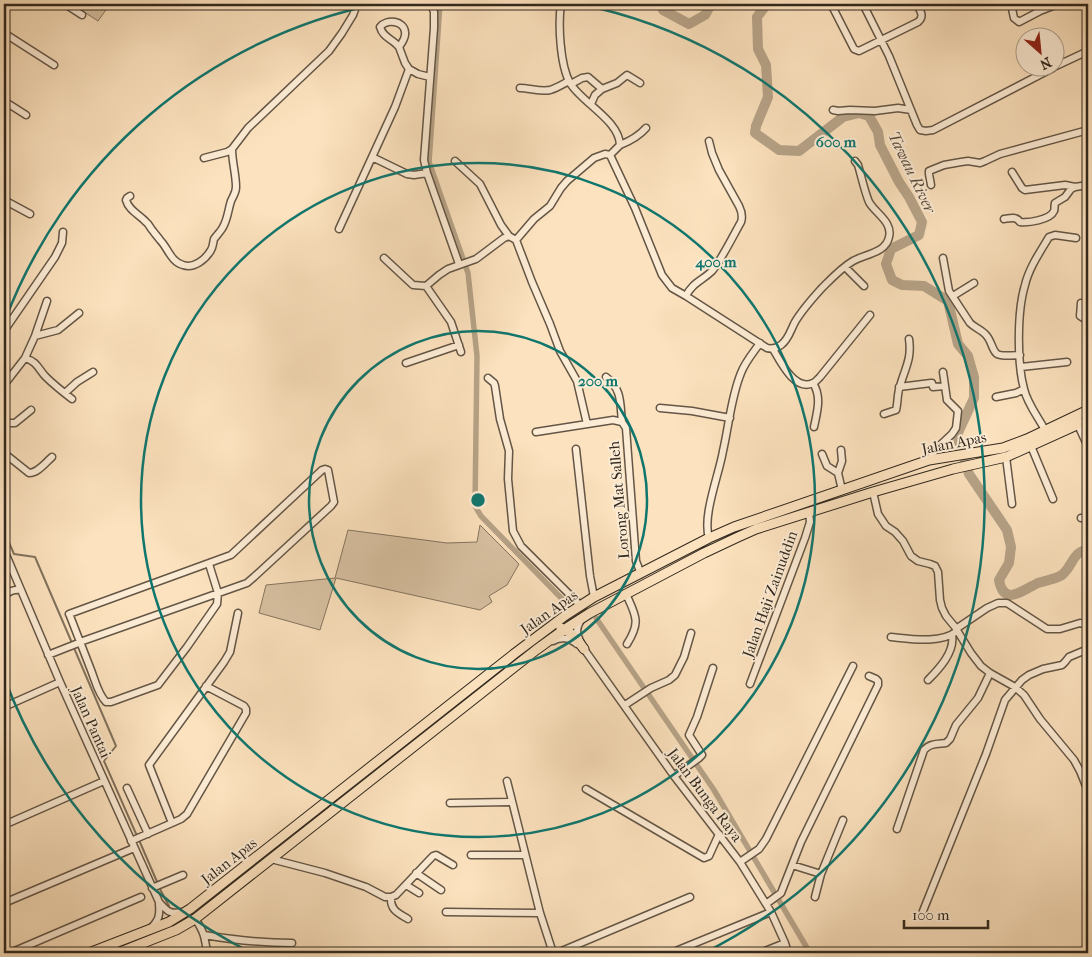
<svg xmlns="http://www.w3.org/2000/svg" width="1092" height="957" viewBox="0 0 1092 957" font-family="'IM FELL French Canon',serif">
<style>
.green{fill:#d9c2a3;stroke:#857560}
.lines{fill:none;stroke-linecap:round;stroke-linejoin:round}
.stream{stroke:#81725e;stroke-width:2}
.canal{stroke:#b7a388;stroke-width:5.5}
.river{stroke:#b7a388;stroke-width:10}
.minor-casing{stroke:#645646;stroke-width:9}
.highway-casing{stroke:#31281e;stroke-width:11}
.minor{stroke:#fdecd5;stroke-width:6}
.highway{stroke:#fce2be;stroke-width:9}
.ring{fill:none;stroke:#0f766e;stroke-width:2.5}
.labels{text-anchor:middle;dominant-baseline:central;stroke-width:4;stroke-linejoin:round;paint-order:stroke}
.street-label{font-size:15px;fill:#31281e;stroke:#fdecd5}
.water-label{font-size:16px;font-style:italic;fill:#594d3e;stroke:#fdecd5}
.centre{fill:#0f766e;stroke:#fdecd5;stroke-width:2.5}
.ring-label{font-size:15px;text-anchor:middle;font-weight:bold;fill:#0f766e;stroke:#fdecd5;stroke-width:4;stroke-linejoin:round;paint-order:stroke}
</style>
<rect width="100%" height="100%" fill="#fce2be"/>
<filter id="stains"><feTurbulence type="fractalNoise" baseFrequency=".004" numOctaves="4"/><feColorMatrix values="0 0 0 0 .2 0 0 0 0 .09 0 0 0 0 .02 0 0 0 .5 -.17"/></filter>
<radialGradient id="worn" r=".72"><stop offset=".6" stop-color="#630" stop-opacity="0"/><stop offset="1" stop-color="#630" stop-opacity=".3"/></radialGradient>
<!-- green -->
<path class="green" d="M72 4H110L98 21Z
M480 525 519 564 507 585 489 596 492 602 480 610 336 578 320 630 259 613 266 585 335 578 348 530 447 543 477 542Z"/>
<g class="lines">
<!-- stream -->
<path class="stream" d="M4 531 14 554 35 557 72 643
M74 648 116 746 104 761 137 836
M139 840 161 891 169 906"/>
<!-- canal -->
<path class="canal" d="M440 4 429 162 468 273 477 356 475 506 481 516 565 602
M596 618 714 790 810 953"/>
<!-- river -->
<path class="river" d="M661 4 663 10 689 24 705 15 711 4
M767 4 757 17 758 49 766 65 768 97 756 126 755 133 779 150 799 151 843 117 859 113 869 116 878 132 880 145 899 182 909 197 922 222 919 235 891 249 886 264 892 280 902 285 924 286 948 301 958 344 968 356 974 377V398L957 435 969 474 1007 530 1011 547 1009 563 999 580C1004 608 1024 589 1038 583 1046 580 1059 579 1064 573 1074 563 1072 553 1088 549"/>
<!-- minor casing -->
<g class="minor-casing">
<path id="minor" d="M65 4 82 15
M431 4 434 12V28L424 160 427 173 459 264
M561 4C558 24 560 65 570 83 582 103 619 120 620 145L610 155
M831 4 854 49 859 51 918 22C925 16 920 11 917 4
M863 4 889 56 917 125 920 130 926 131 933 130 1053 68
M1011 4 1014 18 1019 22 1040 11 1058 4
M4 33 54 65
M399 47C393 39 383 38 380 27 387 18 404 21 405 32 406 37 402 43 399 47L405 63 409 69
M1054 67 1088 51
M571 84 582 78 588 77 602 89
M520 88C529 88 541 92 550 90 557 88 563 84 569 81
M4 101 26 115
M591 104 595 95 602 89 617 83 627 75 640 83
M833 110 838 111 850 110 875 111 898 108 911 110
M620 145C630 141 639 136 646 128
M610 155 635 208 662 275 672 288 686 296 767 348C772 349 777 348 781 345 789 339 791 329 795 322 802 310 812 299 821 289 831 279 841 268 853 261 865 254 886 253 889 237 893 222 875 213 869 202 865 193 861 175 858 165L855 161
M372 157 407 174 414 175 427 173
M204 158 227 152 232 149 248 128 329 51 342 33 353 15 357 4
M455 161 480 184 501 225 509 236
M1012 172 1022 188 1025 190 1065 185 1075 187 1088 185
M931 185 929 174V171L944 165 961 162 968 161 980 163 985 161 1000 154 1088 130
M130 196 127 198 126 200C129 211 139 214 146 222 149 224 150 228 153 231 155 234 158 237 160 240 168 248 171 262 183 265 194 269 206 259 211 250 213 247 213 243 214 239 217 235 221 231 223 227 228 218 228 210 231 201 233 196 236 193 236 187 236 174 232 162 232 149
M4 200 30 214
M1004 219C1010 218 1016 216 1020 222 1028 223 1050 220 1054 211 1055 209 1054 206 1055 203L1065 197 1071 189 1075 187
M339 229 395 107 409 69 418 74 430 77
M516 240 534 219 550 206 561 188 567 181 594 158 605 154 610 155
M384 258 413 285 426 286 451 322 461 352
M943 258 949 291 970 323C975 328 982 330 986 335 991 340 992 349 996 353 999 357 1015 355 1020 355
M845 267 864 286
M426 286 439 275 448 269 476 259 504 238 509 236 516 240 532 282 550 324 560 351 577 381 587 424
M686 296C692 283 703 280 712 271 722 259 733 236 741 222 743 216 742 212 739 206L719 170 712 153 709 141
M953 296 974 283
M1081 303 1080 316 1088 321
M4 331 55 257 62 243 63 232
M35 336 58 330 79 313
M773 349C780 361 795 392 813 383 816 382 818 379 820 377L870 315
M25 358C38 362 38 369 46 377 54 385 63 392 72 399
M406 363 459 345
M1021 367 1067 362
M606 377C622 389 620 403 622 422
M488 378 494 383 495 386 500 419 509 451 508 479 513 531 521 546 580 605
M813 383C822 397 817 412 814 427
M4 385 25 358 35 336 47 301
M899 387 931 383H932L933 387 945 386
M65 393 77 382 93 372
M996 397 1016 393 1024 389
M660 408 692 411 730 418
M884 414 896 410C898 403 897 394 900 386 905 368 912 359 909 339
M4 419 9 423H15L31 410
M1078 425 1088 447
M1045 430C1038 417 1027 403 1024 389 1017 363 1017 311 1025 285 1029 268 1040 252 1049 237L1055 235 1076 238
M536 432 613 420 622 422 626 428 636 561 641 574
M1031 446 1053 499
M576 449 590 576 594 597
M841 450 842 461 838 473 842 490
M4 453 29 473C38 473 45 463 52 457
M822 454 827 466 838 473
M1006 457 1012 504
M929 460 935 450 952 434 956 428 958 411 947 400 943 372
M873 492 878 514 886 526 895 532 903 541 911 556 918 561 930 564 935 566 938 572 940 600 942 608 946 616 955 627 971 653 981 666 990 673 1015 687 1024 695 1040 719 1074 760 1080 771 1088 791
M1081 518H1088
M709 538C702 516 719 475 723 451 729 425 731 397 741 373 745 362 753 353 760 343
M4 550 60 682 159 902C166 910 170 915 181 912
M626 594C636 616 641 622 627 644
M4 596C9 591 14 589 21 590
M581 620C573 632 579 638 584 649L674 776 740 862 771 912 785 943 788 953
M956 629 987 608 998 603H1007L1047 629H1060L1080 623 1088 625
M891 637C911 639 941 644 957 631
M553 641C562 636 569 638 577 644
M48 655 76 644 80 642 247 583 254 577 331 506 334 502 328 470 325 469 322 470 231 555 69 614 70 616C77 634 84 652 91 670 95 680 98 694 106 702H111L158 685 187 647 217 604 218 593 209 564
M928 680C939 669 955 652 952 635
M750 684 805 538 810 522 809 512
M625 705 651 688 669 680 675 675 684 657 691 633
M4 707 60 682
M674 776 699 758 702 755 689 735 697 717 713 668
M507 781 540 913 553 953
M127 788 148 834
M586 789 704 858 709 856 719 834
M450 803 512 802
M172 823 181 819 187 814 246 713V709L244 706 206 686
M4 825 104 781
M897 829 924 750C930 743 938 744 946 743L950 739 956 725 978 698 990 673
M131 841 172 823 149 765 224 662 230 652 238 613
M471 855H525
M271 859 325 873 366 887 385 897H391L396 895 433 856 436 855 453 865
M740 862 759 849 766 839 853 666
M792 865 821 874
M416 873 441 890
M406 885 419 893
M152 888 183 875
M391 897C390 910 398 913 408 919
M815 897 821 874 843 820
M4 903 134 848
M766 904 781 893 801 842 878 685V681L876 679 869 676
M923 911 986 754 1005 700 1022 680 1029 675 1043 669 1062 665 1065 662 1069 657 1088 649
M446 912 540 913
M195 919C204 931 205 938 207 953
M151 928C159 920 160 915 159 904
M204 935C234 940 262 943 292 943
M10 953 141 897
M557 953 690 897
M671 953 771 912
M760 953 785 943
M1079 953 1088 949"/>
</g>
<!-- highway casing -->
<g class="highway-casing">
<path id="highway" d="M561 628C571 631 578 641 584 649
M89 953 169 922 190 909 514 654 566 615 594 597 709 538 734 527 929 460 1003 448 1027 439 1088 410
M118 953 176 930 195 919 536 650 565 629 590 613 704 553 738 537 756 529 873 492 953 469 1006 457 1088 420"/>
</g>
<!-- minor -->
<use href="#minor" class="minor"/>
<!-- highway -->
<use href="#highway" class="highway"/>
</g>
<!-- distance rings -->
<g class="ring">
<circle cx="478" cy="500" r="169"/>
<circle cx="478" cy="500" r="337"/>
<path d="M252 953A506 506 0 0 1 4 677M4 323A506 506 0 0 1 377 4M579 4A506 506 0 0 1 704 953"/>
</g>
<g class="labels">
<!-- street labels -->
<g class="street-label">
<text transform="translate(954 443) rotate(-11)">Jalan Apas</text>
<text transform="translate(619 500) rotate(-95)">Lorong Mat Salleh</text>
<text transform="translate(770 594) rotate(-70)">Jalan Haji Zainuddin</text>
<text transform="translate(549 612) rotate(-35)">Jalan Apas</text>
<text transform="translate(91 722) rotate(66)">Jalan Pantai</text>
<text transform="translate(705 795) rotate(53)">Jalan Bunga Raya</text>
<text transform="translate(229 861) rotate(-38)">Jalan Apas</text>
</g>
<!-- water labels -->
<g class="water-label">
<text transform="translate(912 172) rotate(64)">Tawau River</text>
</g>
</g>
<circle cx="478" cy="500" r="8" class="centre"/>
<g class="ring-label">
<text x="836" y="147">600 m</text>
<text x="716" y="267">400 m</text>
<text x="598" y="386">200 m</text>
</g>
<!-- margin -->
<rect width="1092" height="957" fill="none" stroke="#fce2be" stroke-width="20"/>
<rect x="5" y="5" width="1082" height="947" fill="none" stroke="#31281e" stroke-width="2.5"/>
<rect x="10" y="10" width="1072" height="937" fill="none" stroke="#31281e"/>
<!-- north arrow -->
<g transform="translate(1040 52) rotate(153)"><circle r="24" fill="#fdecd5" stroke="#ab9e8c"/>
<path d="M0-4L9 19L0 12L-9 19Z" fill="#8f2418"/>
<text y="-8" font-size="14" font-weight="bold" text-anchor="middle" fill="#31281e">N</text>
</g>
<!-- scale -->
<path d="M904 920v8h84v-8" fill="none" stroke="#31281e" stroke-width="2.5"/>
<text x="912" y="920" font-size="15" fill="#31281e" stroke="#fdecd5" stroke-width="4" paint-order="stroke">100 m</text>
<rect width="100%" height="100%" filter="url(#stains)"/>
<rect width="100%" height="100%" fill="url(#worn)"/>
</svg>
